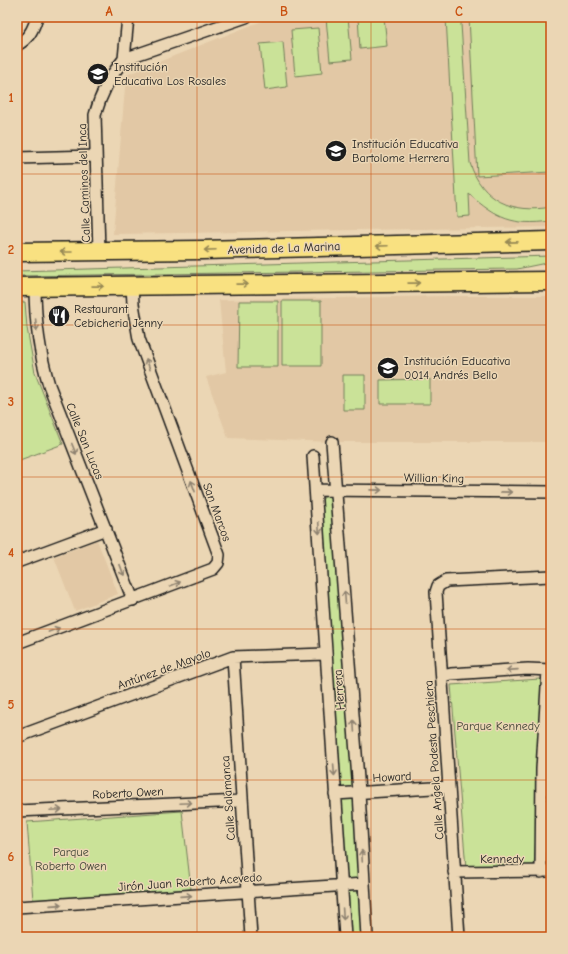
<svg xmlns="http://www.w3.org/2000/svg" width="568" height="954" viewBox="0 0 568 954" font-family="'Comic Neue',sans-serif">
<style>
.built{fill:#e2c8a5}
.green{fill:#cae298;stroke:#737f5a}
.lines{fill:none;stroke-linecap:round;stroke-linejoin:round}
.minor-casing{stroke:#1c1c1c;stroke-width:14}
.primary-casing{stroke:#1c1c1c;stroke-width:21}
.minor{stroke:#ebd6b4;stroke-width:11}
.primary{stroke:#f9e181;stroke-width:18}
.oneway{stroke:#968854}
.oneway2{stroke:#8e8270}
.grid{fill:none;stroke:#c9500e;stroke-width:1;stroke-opacity:0.55}
.labels{text-anchor:middle;dominant-baseline:central;stroke-width:3;stroke-linejoin:round;paint-order:stroke}
.poi-label{font-size:12px;fill:#1c1c1c;stroke:#ebd6b4;text-anchor:start}
.street-label{font-size:12px;fill:#1c1c1c;stroke:#ebd6b4}
.park-label{font-size:12px;fill:#3f4435;stroke:#ebd6b4}
.neatline{fill:none;stroke:#c9500e;stroke-width:1.5}
.grid-label{font-size:13px;text-anchor:middle;font-weight:bold;fill:#c9500e}
</style>
<rect width="100%" height="100%" fill="#ebd6b4"/>
<filter id="ink" filterUnits="userSpaceOnUse"><feTurbulence type="fractalNoise" baseFrequency=".025" numOctaves="2"/><feDisplacementMap in="SourceGraphic" scale="8" xChannelSelector="R" yChannelSelector="G"/><feConvolveMatrix kernelMatrix="1 2 1 2 8 2 1 2 1" color-interpolation-filters="sRGB"/></filter>
<g filter="url(#ink)">
<!-- built -->
<path class="built" d="M272 17H551V227L113 234 126 75Z
M451 296H551V442H332L228 438 206 377 226 372 219 300Z
M97 540 118 594 75 611 54 557Z"/>
<!-- green -->
<path class="green" d="M348 17 352 59 330 61 326 18Z
M358 17H384L387 46 360 49Z
M446 17H463L461 24 470 163C482 201 513 214 551 207V221C513 226 497 219 469 194L470 216 457 217Z
M469 17H551V172L477 176Z
M318 28 322 73 295 76 291 30Z
M283 42 287 87 265 90 260 44Z
M551 256V262L517 269 17 276V271Z
M239 301H278V367H238Z
M282 301H321V366H282Z
M25 302 27 328 35 373 63 444 17 461V303Z
M343 375H365V410H343Z
M430 379V404H380V380Z
M325 496H332L354 784 352 789H343L339 786 322 500Z
M540 679 545 684 534 867 466 868 451 685Z
M343 797 352 798 355 802 360 874 357 879 349 880 346 876 340 801Z
M182 811 191 889 33 900 27 822Z
M350 890H356L359 895 362 937H349L347 894Z"/>
<g class="lines">
<!-- minor casing -->
<g class="minor-casing">
<path id="minor" d="M17 45C29 38 33 30 37 17
M124 59 128 17
M17 158 95 156
M99 251 95 115C101 93 110 76 124 59L246 17
M35 286C35 321 39 352 49 385L133 600
M332 442 359 792 367 937
M313 456 345 937
M316 490 551 492
M17 562 106 529
M17 643 213 569 218 563 219 555 139 339 133 304 132 285
M233 657 251 937
M442 676 451 674 528 669 551 670
M17 737 233 657 326 654
M335 794 449 787
M17 811 241 801
M454 872 551 871
M541 872 542 769 548 670
M17 907 364 884
M459 937 436 592 438 586 446 581 551 576"/>
</g>
<!-- primary casing -->
<g class="primary-casing">
<path id="primary" d="M17 252 202 250 551 241
M17 287 551 281"/>
</g>
<!-- minor -->
<use href="#minor" class="minor"/>
<!-- primary -->
<use href="#primary" class="primary"/>
</g>
<!-- one-way arrows -->
<defs><path id="oneway-shaft" d="M-6 0H5M1.5-3L5.5 0L1.5 3" fill="none" stroke-width="1.6" stroke-linecap="round" stroke-linejoin="round"/></defs>
<g class="oneway">
<use href="#oneway-shaft" transform="translate(512 242) rotate(179)"/>
<use href="#oneway-shaft" transform="translate(382 246) rotate(178)"/>
<use href="#oneway-shaft" transform="translate(210 250) rotate(178)"/>
<use href="#oneway-shaft" transform="translate(66 252) rotate(180)"/>
<use href="#oneway-shaft" transform="translate(414 283) rotate(-1)"/>
<use href="#oneway-shaft" transform="translate(242 284) rotate(-1)"/>
<use href="#oneway-shaft" transform="translate(98 286) rotate(-1)"/>
</g>
<g class="oneway2">
<use href="#oneway-shaft" transform="translate(36 325) rotate(86)"/>
<use href="#oneway-shaft" transform="translate(148 364) rotate(-110)"/>
<use href="#oneway-shaft" transform="translate(74 449) rotate(68)"/>
<use href="#oneway-shaft" transform="translate(193 486) rotate(-110)"/>
<use href="#oneway-shaft" transform="translate(376 490) rotate(1)"/>
<use href="#oneway-shaft" transform="translate(506 492) rotate(1)"/>
<use href="#oneway-shaft" transform="translate(319 528) rotate(87)"/>
<use href="#oneway-shaft" transform="translate(122 570) rotate(69)"/>
<use href="#oneway-shaft" transform="translate(175 584) rotate(-21)"/>
<use href="#oneway-shaft" transform="translate(345 597) rotate(-94)"/>
<use href="#oneway-shaft" transform="translate(54 630) rotate(-20)"/>
<use href="#oneway-shaft" transform="translate(512 670) rotate(176)"/>
<use href="#oneway-shaft" transform="translate(354 726) rotate(-94)"/>
<use href="#oneway-shaft" transform="translate(334 770) rotate(86)"/>
<use href="#oneway-shaft" transform="translate(186 803) rotate(-3)"/>
<use href="#oneway-shaft" transform="translate(56 810) rotate(-3)"/>
<use href="#oneway-shaft" transform="translate(362 856) rotate(-93)"/>
<use href="#oneway-shaft" transform="translate(186 896) rotate(-4)"/>
<use href="#oneway-shaft" transform="translate(56 905) rotate(-4)"/>
<use href="#oneway-shaft" transform="translate(343 914) rotate(86)"/>
</g>
</g>
<!-- grid -->
<path class="grid" d="M197 17V937M371 17V937M17 174H551M17 325H551M17 477H551M17 629H551M17 780H551"/>
<!-- icons -->
<defs>
<g id="school-disc" transform="scale(1.15)"><circle r="9.5" fill="#1c1c1c" stroke="#ebd6b4"/><path d="M0-5L7-2L0 1L-7-2ZM-4 1L0 2.5L4 1V4Q0 6-4 4Z" fill="#fff"/></g>
<g id="restaurant-disc" transform="scale(1.15)"><circle r="9.5" fill="#1c1c1c" stroke="#ebd6b4"/><path d="M-5-6h1v4h1v-4h1v4h1v-4h1v5L-1.5 .5V6h-2V.5L-5-1ZM5-6V6H3V1.5H1.5Q1.5-4 5-6Z" fill="#fff"/></g>
</defs>
<g fill-rule="evenodd">
<use href="#school-disc" x="98" y="74"/>
<use href="#school-disc" x="336" y="151"/>
<use href="#restaurant-disc" x="59" y="316"/>
<use href="#school-disc" x="388" y="368"/>
</g>
<g class="labels">
<!-- poi labels -->
<g class="poi-label">
<text x="114" y="67">Institución<tspan x="114" dy="14">Educativa Los Rosales</tspan></text>
<text x="352" y="144">Institución Educativa<tspan x="352" dy="14">Bartolome Herrera</tspan></text>
<text x="74" y="309">Restaurant<tspan x="74" dy="14">Cebicheria Jenny</tspan></text>
<text x="404" y="361">Institución Educativa<tspan x="404" dy="14">0014 Andrés Bello</tspan></text>
</g>
<!-- street labels -->
<g class="street-label">
<text transform="translate(84 183) rotate(-92)">Calle Caminos del Inca</text>
<text transform="translate(284 248) rotate(-2)">Avenida de La Marina</text>
<text transform="translate(85 441) rotate(68)">Calle San Lucas</text>
<text transform="translate(434 478) rotate(1)">Willian King</text>
<text transform="translate(217 512) rotate(70)">San Marcos</text>
<text transform="translate(164 669) rotate(-20)">Antúnez de Mayolo</text>
<text transform="translate(339 690) rotate(-94)">Herrera</text>
<text transform="translate(434 760) rotate(-94)">Calle Angela Podesta Peschiera</text>
<text transform="translate(392 777) rotate(-3)">Howard</text>
<text transform="translate(128 793) rotate(-3)">Roberto Owen</text>
<text transform="translate(228 798) rotate(-94)">Calle Salamanca</text>
<text x="502" y="859">Kennedy</text>
<text transform="translate(190 882) rotate(-4)">Jirón Juan Roberto Acevedo</text>
</g>
<!-- park labels -->
<g class="park-label">
<text x="498" y="726">Parque Kennedy</text>
<text x="71" y="852">Parque<tspan x="71" dy="14">Roberto Owen</tspan></text>
</g>
</g>
<!-- margin -->
<rect width="568" height="954" fill="none" stroke="#ebd6b4" stroke-width="44"/>
<rect x="22" y="22" width="524" height="910" class="neatline"/>
<g class="grid-label">
<text x="109" y="16">A</text>
<text x="284" y="16">B</text>
<text x="459" y="16">C</text>
<text x="11" y="102">1</text>
<text x="11" y="254">2</text>
<text x="11" y="406">3</text>
<text x="11" y="557">4</text>
<text x="11" y="709">5</text>
<text x="11" y="861">6</text>
</g>
</svg>
